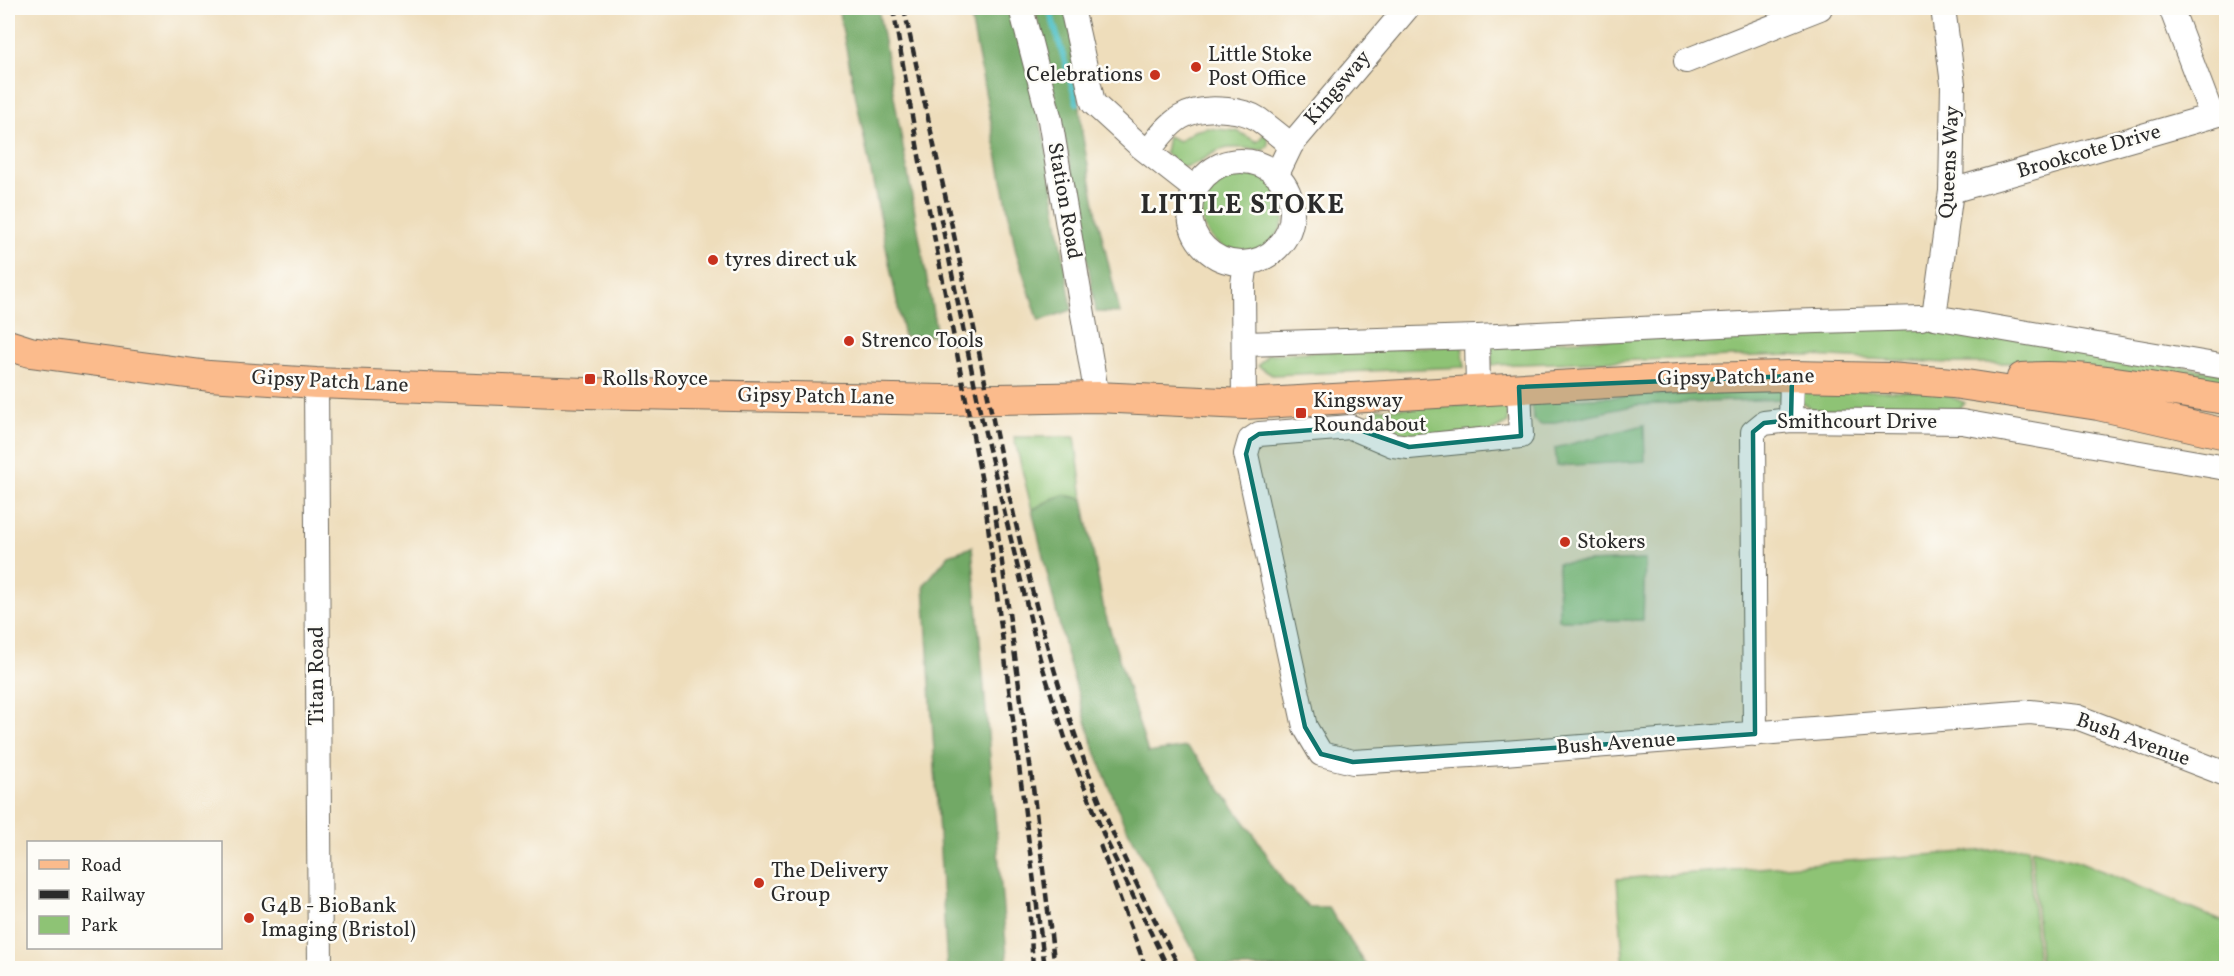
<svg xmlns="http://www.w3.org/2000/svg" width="2234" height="976" viewBox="0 0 2234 976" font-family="Vollkorn,serif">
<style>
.green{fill:#8ec375;stroke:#5c7750;stroke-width:1.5}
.forest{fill:#72a966;stroke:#4e6a48;stroke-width:1.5}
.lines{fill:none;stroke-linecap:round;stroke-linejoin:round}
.stream{stroke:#54c2c8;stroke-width:6}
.minor-casing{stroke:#6f695d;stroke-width:26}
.major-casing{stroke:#6f695d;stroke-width:32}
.minor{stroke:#fff;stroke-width:24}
.major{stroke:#fbbb8c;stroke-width:30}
.rail{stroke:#2b2b2b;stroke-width:4.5;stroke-dasharray:9 4.5;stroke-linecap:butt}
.marked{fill:#0f766e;fill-opacity:0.2;stroke:#0f766e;stroke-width:4.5;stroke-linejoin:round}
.poi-dot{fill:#c8321e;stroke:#fdfcf7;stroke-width:2}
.labels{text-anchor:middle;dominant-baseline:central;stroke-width:5;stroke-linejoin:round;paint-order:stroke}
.poi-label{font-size:21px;fill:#2b2b2b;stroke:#fdfcf7;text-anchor:start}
.street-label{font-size:21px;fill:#2b2b2b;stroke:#fdfcf7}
.district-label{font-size:27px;font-weight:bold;letter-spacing:1.5px;fill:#2b2b2b;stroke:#fdfcf7}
</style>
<rect width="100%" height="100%" fill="#fdfcf7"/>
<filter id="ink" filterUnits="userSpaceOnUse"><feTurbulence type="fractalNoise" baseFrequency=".0167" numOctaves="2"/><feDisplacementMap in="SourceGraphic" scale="12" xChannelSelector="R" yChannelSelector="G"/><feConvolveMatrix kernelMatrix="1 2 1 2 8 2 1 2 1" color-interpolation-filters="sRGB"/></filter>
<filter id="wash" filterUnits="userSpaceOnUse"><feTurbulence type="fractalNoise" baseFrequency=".008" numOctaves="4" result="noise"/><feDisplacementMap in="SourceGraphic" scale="24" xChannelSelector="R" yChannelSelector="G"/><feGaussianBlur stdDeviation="1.35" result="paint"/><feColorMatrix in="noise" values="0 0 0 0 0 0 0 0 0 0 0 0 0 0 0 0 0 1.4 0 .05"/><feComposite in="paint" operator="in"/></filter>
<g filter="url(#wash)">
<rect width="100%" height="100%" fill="#edb"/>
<!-- green -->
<path class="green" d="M1207 128 1237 131 1257 142 1265 133 1268 138V146L1263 150C1248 150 1235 145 1220 150 1205 156 1198 166 1181 167L1165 153 1168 136 1179 141 1194 131Z
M1201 210a42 42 0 1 1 84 0a42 42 0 1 1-84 0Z
M1933 324 2226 374V389L2037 363H1948L1791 355 1492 365 1491 344Z
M1462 345 1465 367 1272 375 1258 366 1268 354Z
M1785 388 1780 399 1637 405 1541 425 1533 419 1532 401Z
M1800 390 1938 391 1965 403 1959 409 1813 410 1800 401Z
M1508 403V423L1490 432 1404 437 1362 421 1376 409Z
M1644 425 1645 461 1557 466 1555 448Z
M1014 437H1075L1083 499C1058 494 1054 498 1032 510Z
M1645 560 1643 620H1559L1558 563Z
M2028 847 2038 968H1624L1617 879Z
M2031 849 2076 860 2226 923V968H2041Z"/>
<!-- forest -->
<path class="forest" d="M838 8H878L937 335 904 337Z
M969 8H1012L1045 140 1072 310 1039 321 1016 252Z
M1035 8H1067L1077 68 1082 133 1097 215 1120 313 1096 312 1075 186Z
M1064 495 1083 499 1104 610 1148 753 1186 747 1197 757 1255 836 1285 884 1309 907H1328L1368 968H1203L1122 819 1094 748 1067 656 1032 510 1054 498Z
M972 547 1008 968H947L924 585 949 555Z"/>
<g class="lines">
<!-- stream -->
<path class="stream" d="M1049 8 1077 103"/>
</g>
</g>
<g filter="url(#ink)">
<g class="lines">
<!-- minor casing -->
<g class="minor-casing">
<path id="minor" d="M1021 8 1050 120 1097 397
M1072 8 1093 103 1140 146 1195 189
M1943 8 1953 84 1951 191 1934 317 2226 367
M2171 8 2212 116
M1686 61 1820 8
M1148 152C1170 121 1186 105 1227 110 1237 111 1249 113 1258 119 1269 127 1280 136 1291 145
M1190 212a51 51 0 1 1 102 0a51 51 0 1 1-102 0Z
M1277 174 1291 145 1407 8
M1951 191 2226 112
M1477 337 1478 390
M1244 344 1477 337 1783 322 1921 318
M316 383 320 968
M1519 387 1521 436 1409 447 1393 445 1351 427 1259 434 1250 440 1246 454 1305 727 1321 754 1353 762 1504 753 2030 712 2077 717 2226 774
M1244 404 1243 284 1246 263
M1791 420 1792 376
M1755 734 1753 432 1764 423 1791 420 1962 422 2226 468"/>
</g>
<!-- major casing -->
<g class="major-casing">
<path id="major" d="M8 345 30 352 209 376 316 383 585 393 944 400 1097 397 1244 404 1697 378 1792 376 1888 378 1953 383 2098 405 2226 434
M2022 378C2088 373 2161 390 2226 399"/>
</g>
<!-- minor -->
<use href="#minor" class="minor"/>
<!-- major -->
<use href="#major" class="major"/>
<!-- rail -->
<path class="rail" d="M893 8 924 184 983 487 1045 968
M904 8C929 126 957 244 981 362 1013 518 1047 677 1109 824 1130 873 1155 921 1180 968
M938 205 981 416 1040 659 1066 741 1105 838 1168 968
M994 505 1032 779 1055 968
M1100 845 1146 968
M1029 903 1033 968"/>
</g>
</g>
<!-- marked area -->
<path class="marked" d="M1792 376 1791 420 1764 423 1753 432 1755 734 1353 762 1321 754 1305 727 1246 454 1250 440 1259 434 1351 427 1409 447 1521 436 1519 387Z"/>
<!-- markers -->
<g class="poi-dot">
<circle cx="1196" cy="67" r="6"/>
<circle cx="1155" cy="75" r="6"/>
<circle cx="713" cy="260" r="6"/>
<circle cx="849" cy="341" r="6"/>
<rect x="584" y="373" width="12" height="12" rx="3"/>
<rect x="1295" y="407" width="12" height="12" rx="3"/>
<circle cx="1565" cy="542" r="6"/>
<circle cx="759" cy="883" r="6"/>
<circle cx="249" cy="918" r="6"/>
</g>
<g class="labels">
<!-- poi labels -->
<g class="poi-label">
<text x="1208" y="55">Little Stoke<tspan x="1208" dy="24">Post Office</tspan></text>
<text x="1143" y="75" text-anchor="end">Celebrations</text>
<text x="725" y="260">tyres direct uk</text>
<text x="861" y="341">Strenco Tools</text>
<text x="602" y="379">Rolls Royce</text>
<text x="1313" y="401">Kingsway<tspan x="1313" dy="24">Roundabout</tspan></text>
<text x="1577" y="542">Stokers</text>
<text x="771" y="871">The Delivery<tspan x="771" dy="24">Group</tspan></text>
<text x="261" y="906">G4B - BioBank<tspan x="261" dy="24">Imaging (Bristol)</tspan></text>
</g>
<!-- street labels -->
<g class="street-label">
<text transform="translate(1338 88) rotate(-50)">Kingsway</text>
<text transform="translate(2089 152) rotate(-16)">Brookcote Drive</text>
<text transform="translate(1950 162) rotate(-87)">Queens Way</text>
<text transform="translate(1064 201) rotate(80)">Station Road</text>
<text transform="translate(1736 378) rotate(-1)">Gipsy Patch Lane</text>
<text transform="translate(330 382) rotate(3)">Gipsy Patch Lane</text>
<text transform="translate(816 397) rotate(1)">Gipsy Patch Lane</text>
<text x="1857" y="422">Smithcourt Drive</text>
<text transform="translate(317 676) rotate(-90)">Titan Road</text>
<text transform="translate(2133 740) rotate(20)">Bush Avenue</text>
<text transform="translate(1616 744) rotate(-4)">Bush Avenue</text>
</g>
<!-- district labels -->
<g class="district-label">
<text x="1243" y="206">LITTLE STOKE</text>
</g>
</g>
<!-- margin -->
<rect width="2234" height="976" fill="none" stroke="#fdfcf7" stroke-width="30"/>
<!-- legend -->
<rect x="27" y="841" width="195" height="108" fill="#fdfcf7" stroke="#a9a8a5" stroke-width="1.5"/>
<rect x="39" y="860" width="30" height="9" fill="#fbbb8c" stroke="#a9a8a5" stroke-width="1.5"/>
<text x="81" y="871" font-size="18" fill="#2b2b2b">Road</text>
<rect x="39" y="890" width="30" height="9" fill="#2b2b2b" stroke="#a9a8a5" stroke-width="1.5"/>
<text x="81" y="901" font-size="18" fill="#2b2b2b">Railway</text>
<rect x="39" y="916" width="30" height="18" fill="#8ec375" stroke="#a9a8a5" stroke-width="1.5"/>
<text x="81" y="931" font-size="18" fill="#2b2b2b">Park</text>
</svg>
